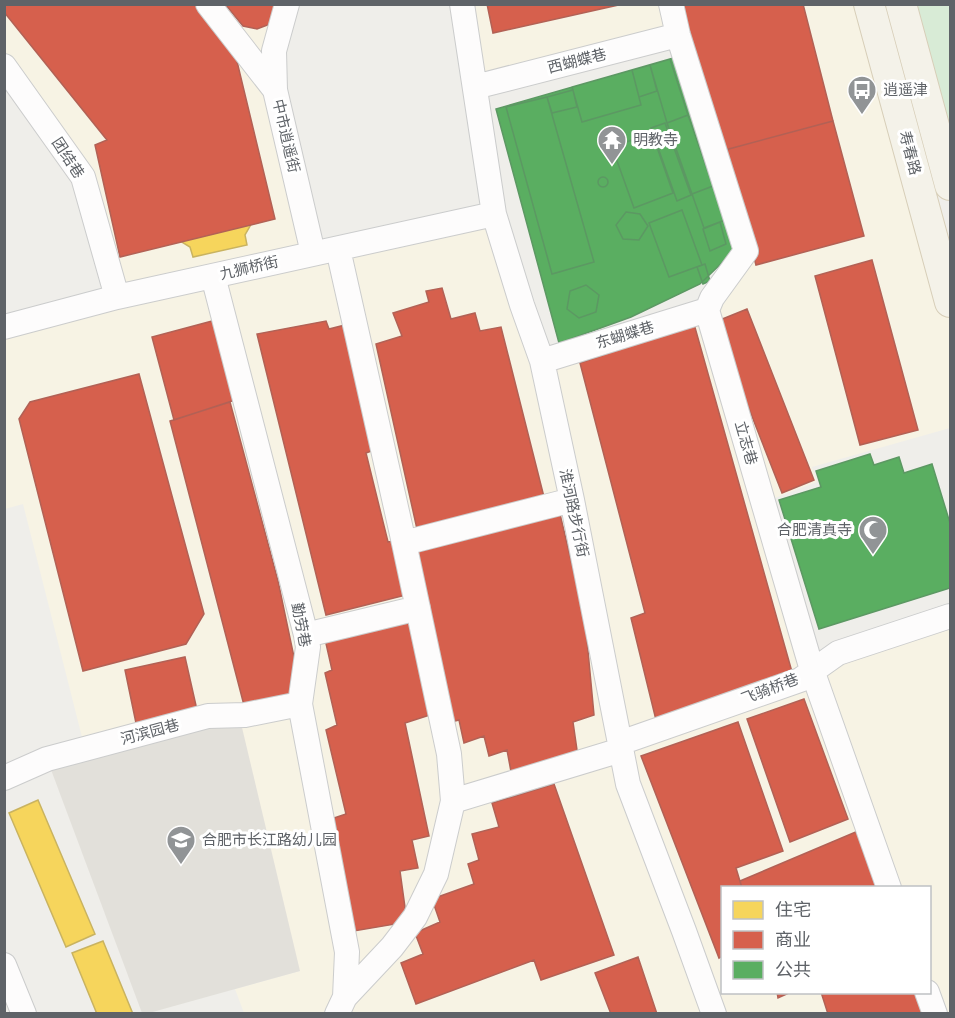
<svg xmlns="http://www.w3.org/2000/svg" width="955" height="1018" viewBox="0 0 955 1018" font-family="'Nunito Sans','Noto Sans SC',sans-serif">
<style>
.commercial{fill:#f7f3e4;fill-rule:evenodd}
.education{fill:#e2e0da}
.green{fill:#d8ebd6}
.homes{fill:#f6d55c;stroke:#c9b360;stroke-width:1.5}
.shops{fill:#d6604d;stroke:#b26155;stroke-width:1.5}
.public{fill:#5aae61;stroke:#5c9863;stroke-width:1.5}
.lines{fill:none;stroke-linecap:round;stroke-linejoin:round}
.minor-casing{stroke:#cbcccc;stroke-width:26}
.major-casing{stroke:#d7ceb8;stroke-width:32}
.minor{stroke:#fdfcfc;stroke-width:24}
.major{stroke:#f4f2e9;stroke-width:30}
.labels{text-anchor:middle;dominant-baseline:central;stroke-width:6;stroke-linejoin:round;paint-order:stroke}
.street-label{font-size:15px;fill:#5f6368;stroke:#fff}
.poi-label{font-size:15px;fill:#5f6368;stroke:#fff;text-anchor:start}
</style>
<rect width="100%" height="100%" fill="#efeeea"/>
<!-- commercial -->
<path class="commercial" d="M5 5H287L274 51 313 253 494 214 542 360 707 310 746 250 678 35 475 87 462 5H869L950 302V428L812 467 817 482 764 502 812 670 950 616V1013H244L235 989 300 971 85 749 23 504 5 509V327L116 297 83 177 5 66ZM722 888H930V992H722Z"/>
<!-- education -->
<path class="education" d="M239 715 300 971 149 1013H142L47 759Z"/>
<!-- green -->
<path class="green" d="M901 5H950V185Z"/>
<!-- homes -->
<path class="homes" d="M222 142 224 151 245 167 252 164 265 210 257 214 245 235 247 245 193 257 190 247 169 234 160 236 146 186 155 185 168 161 166 153Z
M38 800 95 934 66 947 9 813Z
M103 941 133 1014H97L72 953Z"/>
<!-- shops -->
<path class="shops" d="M4 4H194L235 53 275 219 120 257 95 145 107 140 4 12Z
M225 4H283L273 23 257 29 243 26Z
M487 4H623L493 33Z
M681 4H803L833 121 725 150Z
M833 121 864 236 756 265 725 150Z
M872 260 918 430 860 445 815 276Z
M442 288 451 319 475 313 480 331 501 327 544 497 417 529 376 344 402 336 393 313 429 302 426 291Z
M747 309 814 480 782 493 715 322Z
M216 320 235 400 174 420 152 337Z
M326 321 329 329 345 325 374 450 366 453 388 542 394 541 406 595 326 615 257 334Z
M694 324 794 679 657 724 631 618 645 613 580 363Z
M139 374 204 614 186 644 83 671 19 419 30 402Z
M230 402 278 581 294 657 293 698 245 709 170 421Z
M559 510 585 619 594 715 573 722 578 757 512 777 507 750 489 756 484 736 464 743 459 720 447 723 417 551Z
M413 619 436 713 405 723 429 836 412 840 418 868 400 871 407 922 354 931 334 818 346 814 326 730 337 725 325 673 332 670 325 639Z
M185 657 197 710 136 723 125 670Z
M804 699 848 819 790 842 747 719Z
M738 722 783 851 736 868 742 888H722V956L719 958 641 756Z
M554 784 614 955 541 980 534 960 416 1004 401 963 423 954 415 933 440 922 432 899 474 884 468 864 479 860 472 834 499 827 492 803Z
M858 831 879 888H742L740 881Z
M638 957 657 1014H611L595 973Z
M777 992H791L778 998Z
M821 992H918L925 1014H828Z"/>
<!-- public -->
<path class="public" d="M677 57 733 221V252L700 284 631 317 559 343 496 109Z
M670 59 688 115 667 123 650 65Z
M650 65 657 91 639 97 632 70Z
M632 70 641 105 582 122 572 87Z
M573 90 577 107 552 113 547 97Z
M547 97 594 262 552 274 506 107Z
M688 115 713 186 692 194 667 123Z
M665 123 691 195 677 201 651 128Z
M652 133 673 193 634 208 612 147Z
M598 182a5 5 0 1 1 10 0a5 5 0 1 1-10 0Z
M713 186 725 220 704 228 692 194Z
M682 210 702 265 669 277 649 223Z
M626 212 640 214 648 226 639 240 623 239 616 225Z
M720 222 726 244 710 251 703 229Z
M705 264 710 281 703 284 697 267Z
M586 285 599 295 596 312 579 318 567 309 570 291Z
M870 454 874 465 899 457 904 473 932 464 950 523V588L819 629 779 500 821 487 816 471Z"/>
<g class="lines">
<!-- minor casing -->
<g class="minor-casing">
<path id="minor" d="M208 4 275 90 313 253
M462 4 494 214 522 305 542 361 572 500 628 784 684 931 714 1014
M671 4 678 35 746 251 712 298 707 310 812 670 889 888
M4 66 83 177 117 297
M475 87 678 35
M275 90 274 51 287 4
M338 249 404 543 449 754 453 801 436 874 415 917 392 947 345 997
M213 276 306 635 308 647 300 704 347 952 345 997 337 1014
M4 327 117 297 494 214
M542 361 707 310
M404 543 572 500
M306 635 418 608
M620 743 800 680 838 653 950 616
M4 778 47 759 208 716 245 715 300 704
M453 801 621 750
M4 965 24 1014
M927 992 935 1014"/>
</g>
<!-- major casing -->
<g class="major-casing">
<path id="major" d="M869 4 950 302
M901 4 950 185"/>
</g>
<!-- minor -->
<use href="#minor" class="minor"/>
<!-- major -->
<use href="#major" class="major"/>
</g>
<!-- icons -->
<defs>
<g id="bus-pin" transform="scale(1.5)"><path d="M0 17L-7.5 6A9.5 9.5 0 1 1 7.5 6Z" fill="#919496" stroke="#fff"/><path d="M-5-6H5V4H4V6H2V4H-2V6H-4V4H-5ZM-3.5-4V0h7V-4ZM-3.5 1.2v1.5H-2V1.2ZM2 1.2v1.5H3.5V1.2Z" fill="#fff"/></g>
<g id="temple-pin" transform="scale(1.5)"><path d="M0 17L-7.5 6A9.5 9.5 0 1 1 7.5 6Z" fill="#919496" stroke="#fff"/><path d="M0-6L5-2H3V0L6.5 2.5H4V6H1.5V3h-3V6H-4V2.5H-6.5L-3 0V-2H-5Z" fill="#fff"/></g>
<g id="mosque-pin" transform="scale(1.5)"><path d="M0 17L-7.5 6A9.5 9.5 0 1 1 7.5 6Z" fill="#919496" stroke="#fff"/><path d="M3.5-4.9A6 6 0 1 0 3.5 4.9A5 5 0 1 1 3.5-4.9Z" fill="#fff"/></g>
<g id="school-pin" transform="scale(1.5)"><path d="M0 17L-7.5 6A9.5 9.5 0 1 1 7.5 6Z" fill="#919496" stroke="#fff"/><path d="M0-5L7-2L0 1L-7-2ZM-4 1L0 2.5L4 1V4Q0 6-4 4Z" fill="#fff"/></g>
</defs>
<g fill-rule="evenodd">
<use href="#bus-pin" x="862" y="90"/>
<use href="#temple-pin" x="612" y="140"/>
<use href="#mosque-pin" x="873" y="530"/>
<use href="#school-pin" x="181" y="840"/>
</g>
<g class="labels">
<!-- street labels -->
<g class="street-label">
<text transform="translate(577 61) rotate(-14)">西蝴蝶巷</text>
<text transform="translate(286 136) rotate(77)">中市逍遥街</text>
<text transform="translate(910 153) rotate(75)">寿春路</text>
<text transform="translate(68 158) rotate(57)">团结巷</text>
<text transform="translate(249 268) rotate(-13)">九狮桥街</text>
<text transform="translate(625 335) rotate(-17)">东蝴蝶巷</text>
<text transform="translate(746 443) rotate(74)">立志巷</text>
<text transform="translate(574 513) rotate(78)">淮河路步行街</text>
<text transform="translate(301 625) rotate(79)">勤劳巷</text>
<text transform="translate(770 689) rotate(-21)">飞骑桥巷</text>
<text transform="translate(150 732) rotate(-15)">河滨园巷</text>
</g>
<!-- poi labels -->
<g class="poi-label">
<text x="883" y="90">逍遥津</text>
<text x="633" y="140">明教寺</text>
<text x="852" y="530" text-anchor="end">合肥清真寺</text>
<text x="202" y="840">合肥市长江路幼儿园</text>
</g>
</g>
<!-- border -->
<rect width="955" height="1018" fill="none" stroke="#5f6368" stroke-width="12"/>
<!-- legend -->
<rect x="721" y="886" width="210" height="108" fill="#ffffff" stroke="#bfc1c3" stroke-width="1.5"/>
<rect x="733" y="901" width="30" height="18" fill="#f6d55c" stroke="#bfc1c3" stroke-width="1.5"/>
<text x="775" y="916" font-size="18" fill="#5f6368">住宅</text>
<rect x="733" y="931" width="30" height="18" fill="#d6604d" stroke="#bfc1c3" stroke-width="1.5"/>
<text x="775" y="946" font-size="18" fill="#5f6368">商业</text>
<rect x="733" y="961" width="30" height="18" fill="#5aae61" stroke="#bfc1c3" stroke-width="1.5"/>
<text x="775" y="976" font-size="18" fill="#5f6368">公共</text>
</svg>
